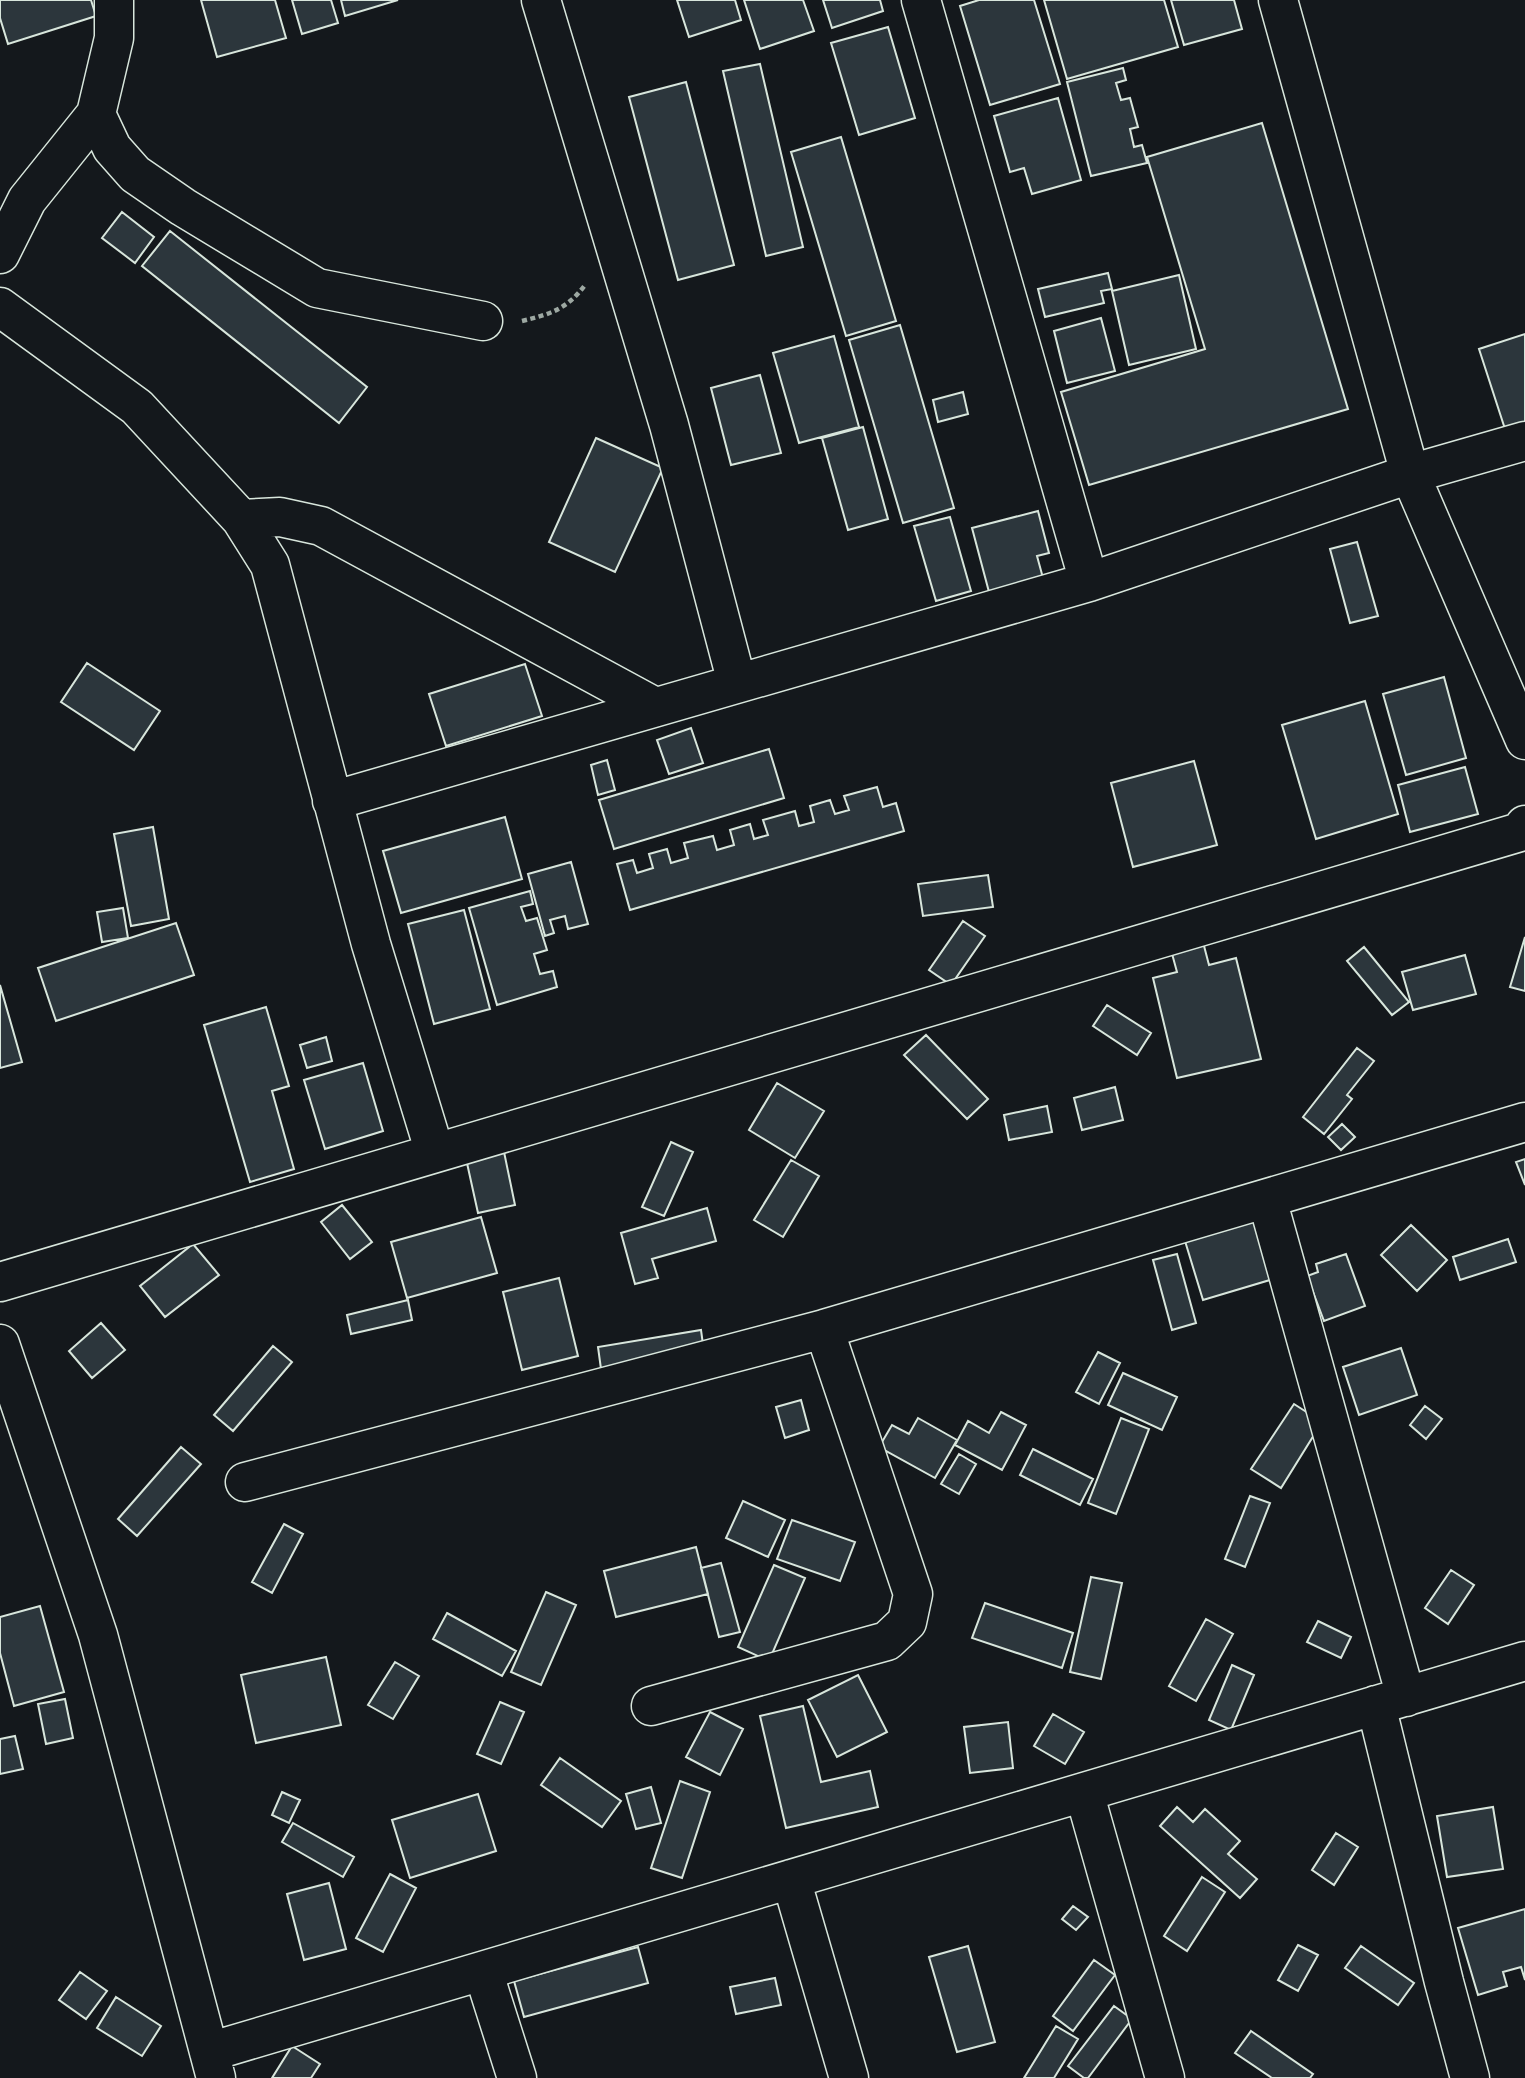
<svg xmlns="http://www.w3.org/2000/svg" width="1525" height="2078" viewBox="0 0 1525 2078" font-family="'Open Sans',sans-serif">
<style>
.building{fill:#2c363c;stroke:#d8e6dc;stroke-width:2}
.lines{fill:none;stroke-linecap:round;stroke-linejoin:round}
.minor-casing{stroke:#d8e6dc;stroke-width:41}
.path{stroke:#9da8a2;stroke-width:4.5;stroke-dasharray:5 3.5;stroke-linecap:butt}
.minor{stroke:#14181c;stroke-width:38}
</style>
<rect width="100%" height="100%" fill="#14181c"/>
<!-- building -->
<path class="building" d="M0 0H91L96 16 8 44 0 18Z
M201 0H275L286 38 217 57Z
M292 0H331L338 23 302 34Z
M341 0H398L345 16Z
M677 0H735L741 20 689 37Z
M744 0H803L814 31 760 49Z
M823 0H880L883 11 832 28Z
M979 0H1034L1060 84 990 105 960 6Z
M1044 0H1164L1178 47 1067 79Z
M1171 0H1234L1242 29 1184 45Z
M888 27 915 118 859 135 831 43Z
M760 64 803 247 766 256 723 71Z
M1123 68 1126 80 1116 83 1121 100 1130 98 1138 127 1130 129 1134 147 1142 145 1147 163 1091 176 1067 82Z
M686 82 734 265 678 280 629 97Z
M1058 98 1081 180 1032 194 1024 168 1010 172 994 116Z
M1262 123 1348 409 1089 485 1061 392 1205 349 1147 157Z
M841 137 896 321 846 336 791 152Z
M122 212 154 237 135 263 102 238Z
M170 231 367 387 339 423 142 266Z
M1108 273 1112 289 1101 291 1104 303 1045 317 1038 289Z
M1179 275 1196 349 1129 365 1112 291Z
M1101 318 1115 371 1067 383 1054 331Z
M900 325 954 508 903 523 849 340Z
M1525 334V423L1505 429 1479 349Z
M834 336 859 427 799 443 773 353Z
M760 375 781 453 731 465 711 388Z
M963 392 968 414 938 422 933 400Z
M863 427 888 519 848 530 822 438Z
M596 438 663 468 615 572 549 542Z
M1038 511 1049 553 1037 556 1043 578 989 592 972 528Z
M950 517 971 591 936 601 914 526Z
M1357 542 1378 616 1350 623 1330 549Z
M87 663 160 711 134 750 61 702Z
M525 664 542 716 446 746 429 694Z
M1444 677 1466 758 1406 775 1383 694Z
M1365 701 1398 814 1316 839 1282 725Z
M691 728 703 763 669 774 657 740Z
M769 749 784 798 614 849 599 800Z
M607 760 615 790 598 795 591 765Z
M1194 761 1217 845 1133 867 1111 783Z
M1465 767 1478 814 1410 832 1398 785Z
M877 787 883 807 896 803 904 831 630 910 617 864 633 860 637 873 653 868 649 854 667 849 671 863 688 858 684 843 713 836 717 850 734 845 730 830 750 824 754 839 768 835 763 820 795 811 799 826 814 822 810 806 830 800 835 814 849 810 844 796Z
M505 817 522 879 401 913 383 851Z
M153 827 169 919 131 926 114 834Z
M571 862 588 924 568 929 565 916 550 920 554 933 545 936 528 874Z
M988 875 993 907 923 916 918 884Z
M530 891 533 904 521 907 526 921 537 918 547 950 534 954 540 974 553 971 557 987 497 1005 469 908Z
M123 908 128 938 102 942 97 912Z
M464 910 490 1009 434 1024 408 924Z
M963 921 985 936 951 985 929 970Z
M176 923 194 975 56 1021 38 968Z
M1525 937V991L1510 987Z
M1203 942 1209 965 1236 958 1261 1059 1177 1078 1153 978 1177 972 1171 950Z
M1364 947 1409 1002 1392 1015 1347 961Z
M1465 955 1476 994 1413 1010 1402 972Z
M0 985 22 1062 0 1068Z
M1107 1005 1151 1033 1137 1055 1093 1026Z
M266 1007 289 1086 272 1091 294 1169 250 1182 204 1025Z
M926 1035 988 1099 967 1119 904 1055Z
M326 1037 332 1061 307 1068 300 1045Z
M1357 1048 1374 1061 1347 1095 1352 1099 1324 1134 1303 1117Z
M363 1063 383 1131 325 1149 304 1080Z
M777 1083 824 1111 795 1158 749 1130Z
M1115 1087 1123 1120 1082 1130 1074 1098Z
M1047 1106 1052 1132 1009 1140 1004 1115Z
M1342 1124 1355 1137 1341 1150 1328 1137Z
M671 1142 693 1152 664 1216 642 1207Z
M503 1147 515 1205 478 1213 465 1154Z
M1525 1159V1185L1516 1162Z
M791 1160 819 1176 783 1237 754 1220Z
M342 1205 372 1242 350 1259 321 1222Z
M707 1208 716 1241 652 1259 658 1278 635 1284 621 1233Z
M481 1217 497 1273 407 1298 391 1242Z
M1263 1218 1280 1277 1203 1300 1185 1241Z
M1411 1225 1447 1260 1417 1291 1381 1255Z
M1508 1239 1516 1262 1460 1280 1453 1257Z
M193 1244 219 1275 165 1317 140 1286Z
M1177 1254 1196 1323 1172 1330 1153 1260Z
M1346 1254 1365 1306 1324 1321 1307 1276 1318 1272 1316 1264Z
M559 1278 578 1356 522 1370 503 1292Z
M408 1300 412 1320 351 1334 347 1315Z
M101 1323 125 1350 92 1378 69 1351Z
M701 1330 704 1352 601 1369 598 1347Z
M273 1346 292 1362 233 1431 214 1415Z
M1401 1348 1417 1395 1359 1415 1343 1367Z
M1098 1352 1120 1363 1099 1404 1076 1392Z
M1123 1373 1177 1397 1162 1430 1108 1405Z
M801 1400 809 1430 785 1438 776 1407Z
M1294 1404 1322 1422 1281 1488 1251 1469Z
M1425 1406 1442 1419 1426 1439 1410 1425Z
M1001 1412 1026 1425 1002 1470 955 1445 968 1421 989 1433Z
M918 1418 957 1440 935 1478 879 1447 892 1425 909 1434Z
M1121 1418 1149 1429 1116 1514 1088 1503Z
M181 1447 201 1464 137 1536 118 1519Z
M1033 1449 1093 1479 1080 1505 1020 1475Z
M959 1454 976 1464 959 1494 941 1484Z
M1250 1496 1270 1503 1245 1567 1225 1559Z
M743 1501 785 1520 768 1557 726 1538Z
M792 1520 855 1542 840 1581 777 1559Z
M284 1524 303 1534 272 1593 252 1582Z
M696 1547 708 1594 616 1617 604 1571Z
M721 1563 740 1632 719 1637 701 1568Z
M774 1565 805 1578 769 1661 738 1647Z
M1451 1570 1474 1585 1448 1624 1425 1608Z
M1091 1577 1122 1583 1101 1679 1070 1672Z
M546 1592 576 1605 541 1685 511 1672Z
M985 1603 1073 1633 1062 1668 972 1638Z
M40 1606 64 1692 14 1706 0 1653V1617Z
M447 1613 516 1651 502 1676 433 1639Z
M1206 1619 1233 1634 1196 1701 1169 1686Z
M1318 1621 1351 1637 1341 1658 1307 1642Z
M326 1657 341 1725 256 1743 241 1675Z
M395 1662 419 1676 393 1719 368 1705Z
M1232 1665 1254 1675 1231 1730 1209 1720Z
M858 1675 887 1732 837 1757 808 1700Z
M65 1699 73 1738 46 1744 38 1704Z
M500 1702 524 1712 501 1764 477 1754Z
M803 1706 821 1782 870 1771 878 1807 786 1828 760 1716Z
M710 1712 743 1729 720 1775 686 1757Z
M1053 1714 1084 1732 1065 1764 1034 1746Z
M1008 1722 1013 1768 970 1773 964 1727Z
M15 1736 23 1769 0 1774V1739Z
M560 1758 621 1801 602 1827 541 1785Z
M680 1781 710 1792 682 1878 651 1868Z
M651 1787 661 1823 636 1829 626 1794Z
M282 1792 300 1800 289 1823 272 1815Z
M478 1794 496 1851 410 1878 392 1820Z
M1177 1807 1193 1822 1205 1809 1240 1841 1228 1854 1257 1879 1240 1898 1160 1826Z
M1493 1807 1503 1869 1447 1877 1437 1816Z
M293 1823 354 1857 343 1877 282 1842Z
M1336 1833 1358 1847 1334 1885 1312 1870Z
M390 1874 416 1888 383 1952 356 1938Z
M1202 1877 1225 1892 1187 1951 1164 1936Z
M329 1883 346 1949 304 1960 287 1894Z
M1073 1906 1088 1917 1076 1930 1062 1919Z
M1525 1909V1980L1521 1967 1503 1972 1507 1986 1478 1995 1458 1928Z
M1298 1945 1318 1955 1298 1991 1278 1980Z
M968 1946 995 2042 957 2052 929 1957Z
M1361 1946 1414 1983 1398 2005 1345 1968Z
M638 1947 648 1983 524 2017 514 1981Z
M1094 1960 1115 1975 1073 2031 1053 2016Z
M80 1972 107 1991 86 2019 59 2000Z
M775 1978 781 2005 736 2014 730 1987Z
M116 1997 161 2026 142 2056 97 2028Z
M1114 2006 1132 2019 1088 2078H1084L1068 2066Z
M1056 2026 1078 2039 1054 2078H1024Z
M1251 2031 1313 2074 1310 2078H1272L1235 2053Z
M292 2046 320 2064 311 2078H272Z"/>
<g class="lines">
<!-- minor casing -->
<g class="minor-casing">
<path id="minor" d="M541 0 669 425 737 683
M921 0 1089 582
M1278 0 1410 474 1525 740
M96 114 112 148 135 174 183 207 317 288 483 321
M0 254 27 200 96 114 114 38V0
M0 307 137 407 241 519 270 565 371 944 435 1153
M241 519 280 517 321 526 655 707
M332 801 1089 582 1410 474 1525 441
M1267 1199 1406 1697
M0 1282 1520 832 1525 825
M0 1344 98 1635 216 2078
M245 1482 824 1329 1525 1122
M1376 1705 1444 1982 1470 2078
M651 1706 887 1641 907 1622 913 1594 824 1329
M1084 1792 1165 2078
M791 1879 849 2078
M483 1971 517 2078
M209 2052 1525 1661"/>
</g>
<!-- path -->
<path class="path" d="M522 321C551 314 567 309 585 285"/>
<!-- minor -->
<use href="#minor" class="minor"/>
</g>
</svg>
